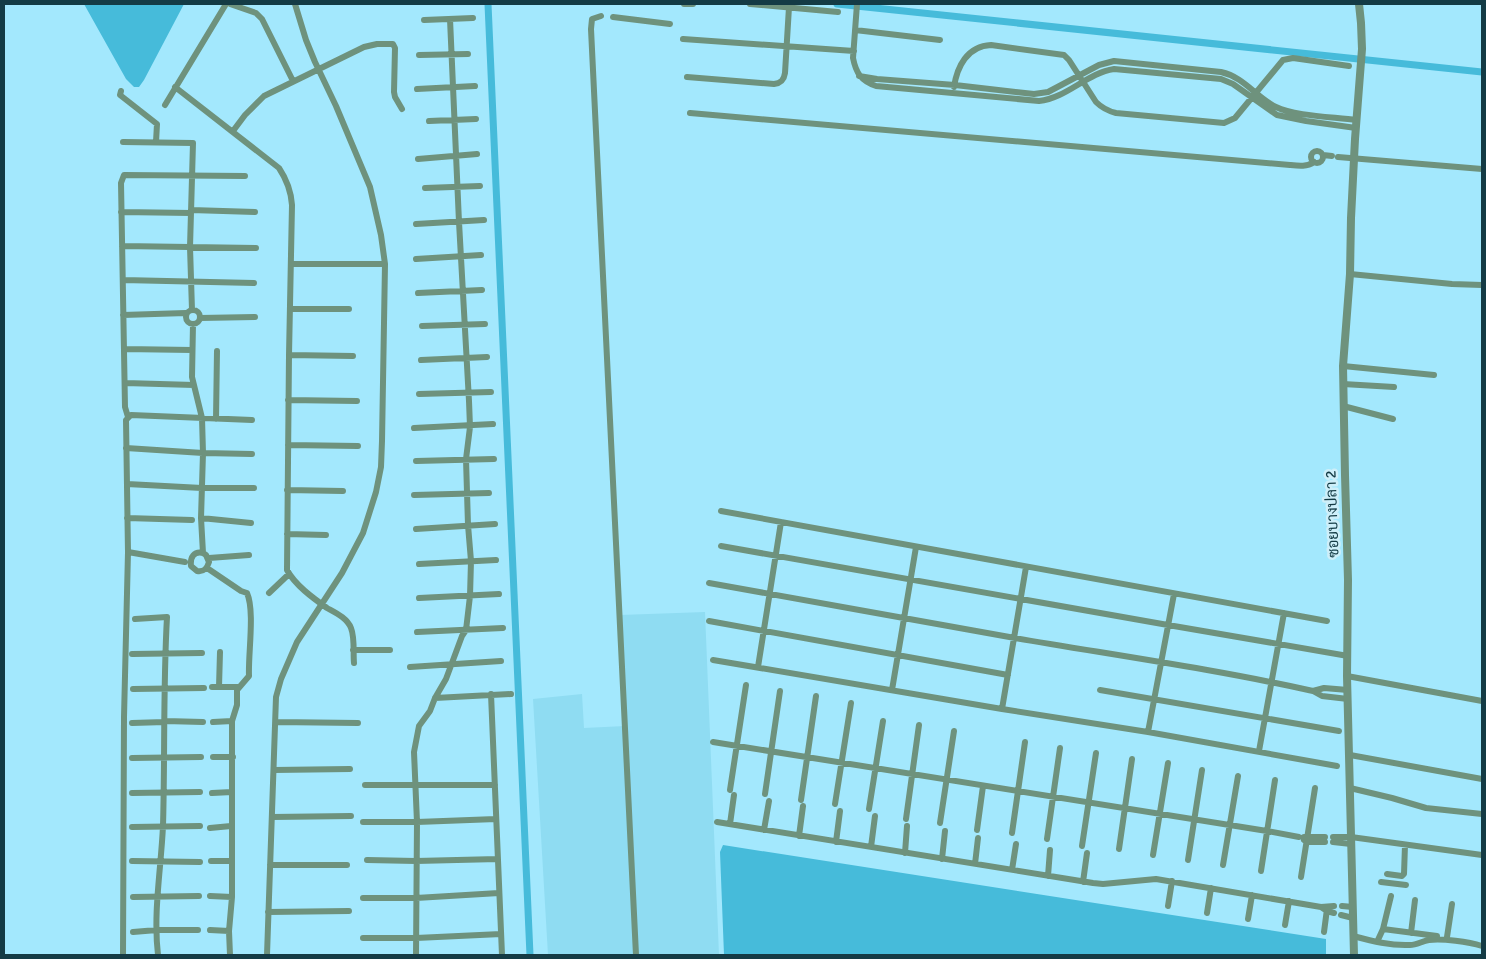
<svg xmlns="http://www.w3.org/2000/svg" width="1486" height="959" viewBox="0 0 1486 959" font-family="Signika,Sarabun,sans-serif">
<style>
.built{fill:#8fdcf2}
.water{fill:#46bbda}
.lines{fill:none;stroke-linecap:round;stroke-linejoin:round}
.canal{stroke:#46bbda;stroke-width:7}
.minor{stroke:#6e927d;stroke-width:6}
.tertiary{stroke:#6e927d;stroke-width:8}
.labels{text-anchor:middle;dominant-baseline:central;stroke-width:5;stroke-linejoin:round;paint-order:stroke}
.street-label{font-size:15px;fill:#143b45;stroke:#ceeff9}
</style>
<rect width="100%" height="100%" fill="#a3e8fd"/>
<!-- built -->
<path class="built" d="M705 612 719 955H548L533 699 582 694 584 728 625 726 620 615Z"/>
<!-- water -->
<path class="water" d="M84 4H184L144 80 139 87H134L126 79Z
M723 845 1326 939V955H724L720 852Z"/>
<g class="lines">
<!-- canal -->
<path class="canal" d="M488 4 530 955
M837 4 1482 72"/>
<!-- minor -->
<path class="minor" d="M230 4 256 13 262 19 293 81
M684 4H693
M750 4 838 12
M857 4 853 58C856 73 861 81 876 86L1039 101C1067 98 1087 73 1114 69L1221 79 1233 84 1277 115 1306 121 1356 128
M601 16 592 19 591 29 636 955
M613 17 670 24
M424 20 473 18
M855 30 940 40
M683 39 854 51
M419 55 468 54
M859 76 877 79 955 85 1034 94 1048 92 1099 65 1114 61 1221 72C1244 77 1256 97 1276 107 1294 116 1335 117 1356 120
M687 77 774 84C781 83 784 80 785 73L789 7
M175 87 279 168C287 180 291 190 292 205L289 355 287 570C295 585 313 598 327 608 336 613 347 618 351 628 355 638 353 653 354 663
M954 87C957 67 967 46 991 45L1064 55 1069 60 1096 102C1102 108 1108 111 1116 113L1224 123 1235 118 1283 60 1293 58 1349 66
M417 89 475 86
M121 91 120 95 157 124 156 142
M165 105 226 4
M690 113 1290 165C1299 166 1307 167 1314 162
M429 121 476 119
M233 131 245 115 264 96 364 47 377 44H393L395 48 394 92 395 97 402 109
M123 142 193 143 190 247 192 310
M1311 157a6 6 0 1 1 12 0a6 6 0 1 1-12 0Z
M1323 155 1332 156
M1338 157 1482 169
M418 159 477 154
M425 188 480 186
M191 210 255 212
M121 212 191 213
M416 224 484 220
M122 246 256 248
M416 259 481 255
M291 264H385
M1350 274 1452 284 1482 285
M123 280 254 283
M418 293 482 290
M290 309H349
M186 317a7 7 0 1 1 14 0a7 7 0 1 1-14 0Z
M123 315 186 313
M200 318 255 317
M193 324 192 377 202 418 203 453 201 518 203 553 206 555 209 562C207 569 204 572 197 571L191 566C190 557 194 551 203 553
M422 326 485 324
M124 349 192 350
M289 355 353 356
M421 360 487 357
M1343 366 1434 375
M125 383 194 385
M1343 384 1394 387
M419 394 491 392
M288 400 357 401
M1343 406 1393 419
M128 417 125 407 121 183 124 175 245 176
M216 419 217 351
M414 428 493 424
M288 445 358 446
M126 448 203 453 252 454
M416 461 494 459
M127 484 202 488H254
M287 490 343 491
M414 495 489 493
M721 511 1327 621
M127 518 192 520
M201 518 251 523
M416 529 495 524
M287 534 326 535
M721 546 1168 625 1348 656
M128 552 185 562
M209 558 249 555
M419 564 496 560
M207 568 241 591 247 593C255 611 248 654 249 676L237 690V705L232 721V897L229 931 230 955
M709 583C811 601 913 620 1015 638 1114 655 1214 669 1313 691
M269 593 289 574
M419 598 499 594
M135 619 167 617C163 687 165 757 163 826 161 869 153 913 158 955
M709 621 1008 675
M417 632 503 628
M353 650H390
M132 654 202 653
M713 660 1002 709 1148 732 1337 766
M410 667 501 661
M758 667 781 522
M1347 676 1482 701
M212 687H238
M219 687 220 652
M133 689 204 688
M892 690 916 547
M1100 690 1339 731
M1348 690 1324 688 1313 691 1322 696 1348 699
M491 694 502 955
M435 698 511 694
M1002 709 1026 567
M165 721 203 722
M213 722 232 721
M276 722 358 723
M132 723 165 722
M1148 732 1174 594
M713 742 1267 831 1299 837
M1259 751 1284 613
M1350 755 1482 779
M213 757H233
M132 758 201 757
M274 770 350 769
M365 785H495
M1350 788 1392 798 1426 808 1482 814
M730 790 746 685
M132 793 200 792
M212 793 232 792
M765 794 780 691
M801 800 816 696
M835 804 851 703
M869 809 883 721
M272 817 351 816
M906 819 919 725
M363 822H417L496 819
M717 822 1093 883 1103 884 1156 879 1321 907
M940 823 954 731
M730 824 734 795
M132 827 200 826
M210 828 231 826
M764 830 769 801
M977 830 983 786
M1012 833 1025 742
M799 836 803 806
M1304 837H1325
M1333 837H1351L1482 855
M1047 839 1060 748
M1304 840 1307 842H1325
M836 842 840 811
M1333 842 1351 844
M1082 846 1096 753
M871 847 875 816
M1119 849 1132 759
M905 853 907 826
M1153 855 1168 763
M942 859 945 831
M367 860 416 861 498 859
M1188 860 1202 770
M132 861 200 862
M211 861H232
M975 864 978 838
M270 865H347
M1223 865 1238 776
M1012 870 1016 844
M1261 871 1275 780
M1387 874 1402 876 1404 874 1405 845
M1048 876 1050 850
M1301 877 1315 788
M1083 882 1087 853
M1381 882 1406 885
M210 896 232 897
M133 897 199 896
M363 898H416L499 893
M1168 906 1172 881
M1334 906 1321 907 1327 911 1334 913
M1342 906 1353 907
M268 912 349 911
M1207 913 1211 888
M1341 915 1353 918
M1248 919 1252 895
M1285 925 1289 901
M1383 929 1391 896
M210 930 229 931
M133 932 157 930H198
M1324 932 1327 909
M1411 933 1415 900
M1353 936C1372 941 1391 946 1410 945 1417 945 1422 941 1429 940 1442 938 1469 942 1482 946
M1447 937 1452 904
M363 938H416L501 934
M1377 942 1383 929 1437 936
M123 955 124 717 128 552 126 420 131 415 252 420
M267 955 276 697 281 679 297 642 342 573 363 533 376 492 381 467 382 441 385 264 381 235 370 187 336 106 315 62 306 40 295 4
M416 955 417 822 414 752 419 726 430 711 435 698 446 679 462 636 466 630 470 596 471 561 468 525 466 459 470 427 469 401 459 222 450 19"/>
<!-- tertiary -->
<path class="tertiary" d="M1354 955 1347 676 1348 580 1345 475 1343 366 1350 274 1351 218 1355 139 1362 49 1361 23 1359 4"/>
</g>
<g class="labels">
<!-- street labels -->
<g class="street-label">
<text transform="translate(1332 514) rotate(-92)">ซอยบางปลา 2</text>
</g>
</g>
<!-- border -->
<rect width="1486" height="959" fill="none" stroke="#143b45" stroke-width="10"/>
</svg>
